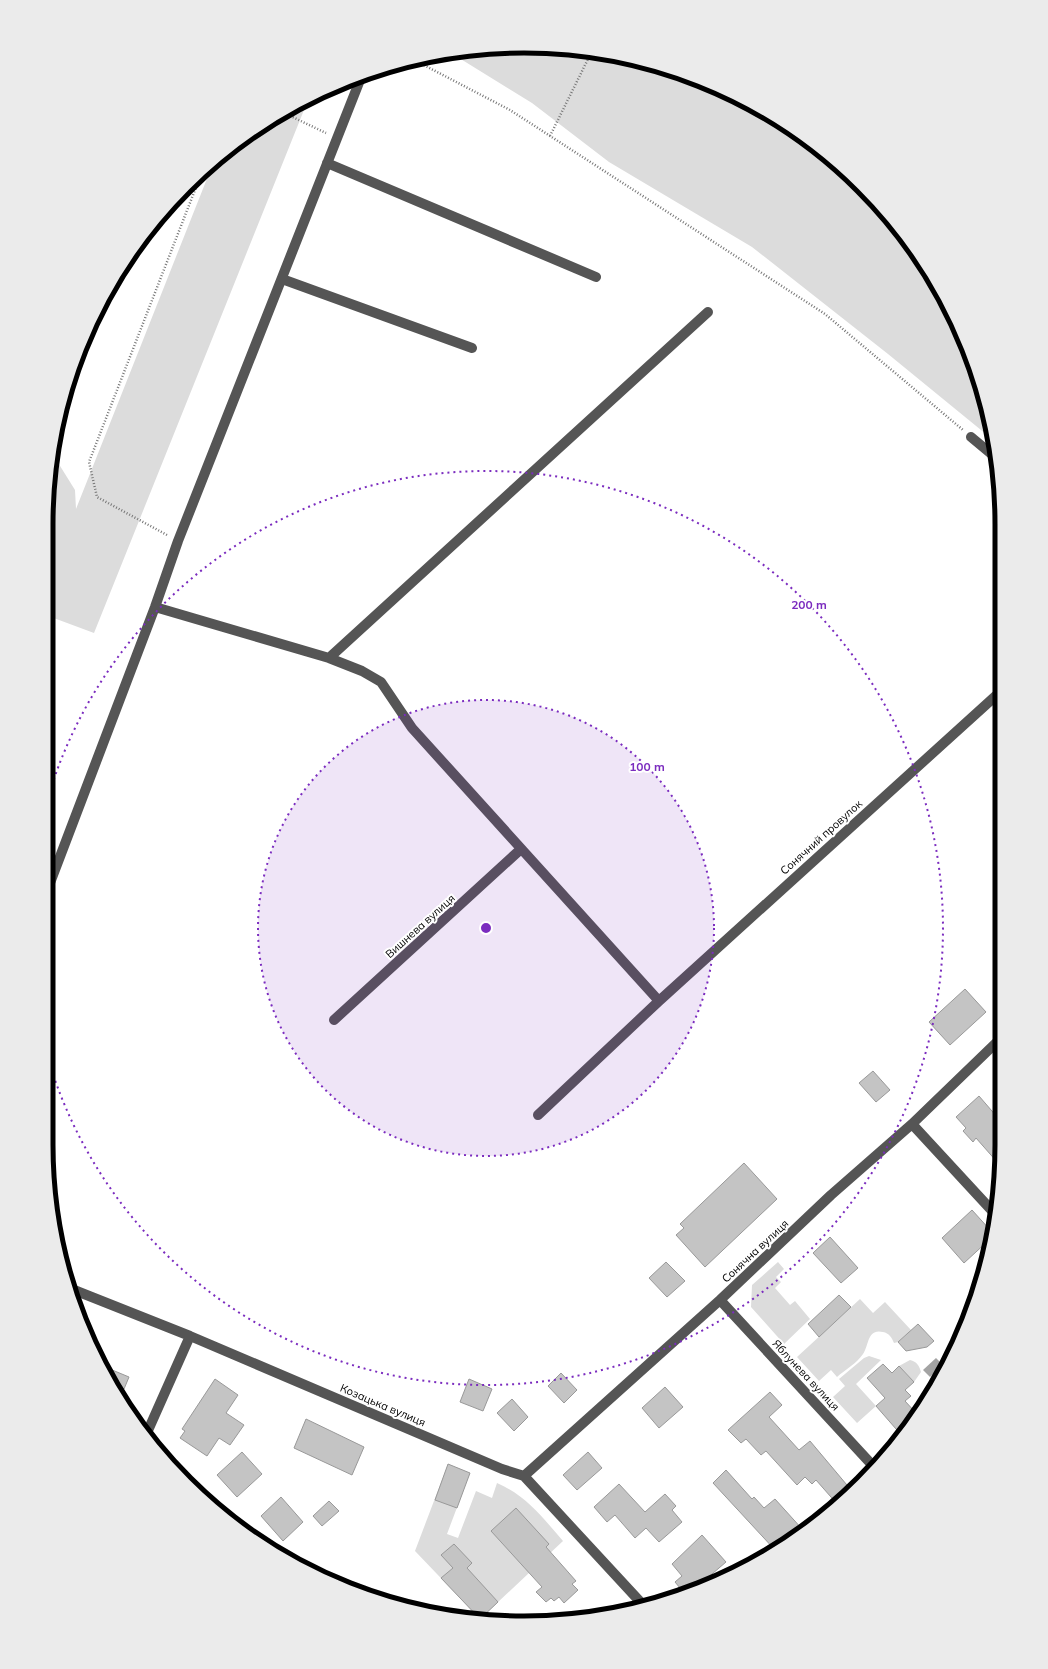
<svg xmlns="http://www.w3.org/2000/svg" width="1048" height="1669" viewBox="0 0 1048 1669" font-family="Mulish,sans-serif">
<style>
.green{fill:#dcdcdc}
.water{fill:#a3a3a3}
.building{fill:#c4c4c4;stroke:#999}
.lines{fill:none;stroke-linecap:round;stroke-linejoin:round}
.path{stroke:#777;stroke-width:2.5;stroke-dasharray:1 2;stroke-linecap:butt}
.minor{stroke:#555;stroke-width:10}
.ring{fill:none;stroke:#7b2cbf;stroke-width:2;stroke-dasharray:2 4}
.labels{text-anchor:middle;dominant-baseline:central;stroke-width:4;stroke-linejoin:round;paint-order:stroke}
.street-label{font-size:11px;fill:#000;stroke:#fff}
.rim{fill:none;stroke:#000;stroke-width:5}
.centre{fill:#7b2cbf;stroke:#fff;stroke-width:2}
.ring-label{font-size:12px;text-anchor:middle;font-weight:bold;fill:#7b2cbf;stroke:#fff;stroke-width:4;stroke-linejoin:round;paint-order:stroke}
</style>
<rect width="100%" height="100%" fill="#fff"/>
<!-- green -->
<path class="green" d="M555 47 648 62 736 95 815 145 884 209 938 285 986 400 992 439 888 354 752 247 609 162 532 103 451 53 462 50Z
M308 100 94 633 51 617 50 619V462L52 453 75 490 76 509 214 161 285 110Z
M778 1262 784 1269 776 1277 781 1282 775 1288 790 1305 795 1301 810 1319 784 1344 751 1307 752 1285Z
M860 1299 873 1313 885 1302 911 1330 898 1342 894 1343C892 1338 889 1333 883 1332 867 1328 869 1346 863 1354 857 1363 845 1370 837 1377L831 1370 819 1381 797 1357Z
M869 1356 881 1360 856 1384 876 1406 857 1423 833 1397 845 1386 839 1379 864 1358Z
M910 1360C917 1362 919 1365 921 1372L914 1382 899 1366Z
M448 1464 470 1473 447 1534 458 1538 476 1491 492 1498 497 1483C527 1496 542 1517 563 1541L480 1619 415 1551Z"/>
<!-- water -->
<path class="water" d="M936 1358 943 1365 930 1377 923 1370Z"/>
<!-- building -->
<path class="building" d="M965 989 986 1012 950 1045 929 1022Z
M873 1071 890 1090 876 1102 859 1083Z
M979 1096 998 1118V1163L976 1138 973 1142 963 1131 966 1128 956 1117Z
M744 1163 777 1199 705 1267 676 1235 684 1228 680 1224Z
M972 1210 991 1231 989 1240 964 1263 942 1238Z
M830 1237 858 1268 841 1283 813 1253Z
M666 1262 685 1281 667 1297 649 1278Z
M839 1295 851 1307 819 1337 808 1324Z
M918 1324 934 1341 927 1347 906 1351 898 1342Z
M883 1364 892 1373 899 1366 914 1382 905 1390 911 1396 905 1401 916 1413 903 1437 876 1406 885 1398 867 1378Z
M105 1367 129 1377 124 1389 114 1385Z
M561 1373 577 1390 564 1403 548 1386Z
M215 1379 238 1395 226 1413 244 1425 230 1445 219 1438 207 1456 180 1438 185 1431 182 1429Z
M469 1379 492 1389 483 1411 460 1402Z
M665 1387 683 1407 659 1428 642 1408Z
M770 1392 782 1405 769 1417 799 1450 810 1441 852 1491 838 1505 816 1480 812 1484 805 1477 797 1485 766 1451 761 1455 746 1439 741 1443 728 1430Z
M512 1399 528 1417 514 1431 497 1413Z
M306 1419 364 1447 352 1475 294 1448Z
M242 1452 262 1474 237 1497 217 1475Z
M588 1452 602 1468 577 1490 563 1475Z
M448 1464 470 1473 457 1508 435 1500Z
M726 1470 752 1499 754 1497 764 1508 775 1499 803 1530 787 1544 775 1550 713 1483Z
M619 1484 645 1512 665 1494 676 1506 672 1510 682 1522 659 1542 646 1528 635 1538 615 1515 607 1522 594 1507Z
M281 1497 303 1522 283 1541 261 1516Z
M329 1501 339 1511 322 1526 313 1516Z
M516 1508 549 1544 546 1547 576 1581 572 1584 578 1590 564 1603 559 1597 554 1601 551 1598 546 1602 536 1592 542 1587 491 1531Z
M702 1535 726 1562 691 1592 685 1594 675 1582 682 1576 672 1564Z
M454 1544 472 1563 467 1568 498 1602 480 1619 441 1578 453 1568 441 1555Z"/>
<g class="lines">
<!-- path -->
<path class="path" d="M416 61 510 110 825 314 963 430
M282 112 326 133
M550 136 591 53
M167 535 97 497 89 462 202 172"/>
<!-- minor -->
<path class="minor" d="M327 163 596 277
M282 279 472 348
M971 437 995 457
M155 607 329 658 362 671 381 682 412 728 659 1001
M329 658 708 312
M50 883 155 607 178 541 362 75
M334 1020 521 849
M538 1115 659 1001 1000 692
M912 1124 996 1215
M69 1288 190 1336 502 1469 524 1476 645 1607
M720 1300 874 1467
M146 1435 190 1336
M524 1476 720 1300 831 1195 912 1124 999 1040"/>
</g>
<!-- distance rings -->
<circle cx="486" cy="928" r="228" fill="#7b2cbf" fill-opacity=".12"/>
<g class="ring">
<circle cx="486" cy="928" r="228"/>
<path d="M50 791A457 457 0 1 1 50 1065"/>
</g>
<g class="labels">
<!-- street labels -->
<g class="street-label">
<text transform="translate(821 837) rotate(-42)">Сонячний провулок</text>
<text transform="translate(420 926) rotate(-42)">Вишнева вулиця</text>
<text transform="translate(755 1251) rotate(-43)">Сонячна вулиця</text>
<text transform="translate(806 1375) rotate(47)">Яблунева вулиця</text>
<text transform="translate(383 1405) rotate(23)">Козацька вулиця</text>
</g>
</g>
<!-- crop -->
<path d="M0 0H1048V1669H0ZM524 53H524A471 471 0 0 1 995 524V1145A471 471 0 0 1 524 1616H524A471 471 0 0 1 53 1145V524A471 471 0 0 1 524 53Z" fill="#ebebeb" fill-rule="evenodd"/>
<path class="rim" d="M524 53H524A471 471 0 0 1 995 524V1145A471 471 0 0 1 524 1616H524A471 471 0 0 1 53 1145V524A471 471 0 0 1 524 53Z"/>
<circle cx="486" cy="928" r="6" class="centre"/>
<g class="ring-label">
<text x="809" y="609">200 m</text>
<text x="647" y="771">100 m</text>
</g>
</svg>
